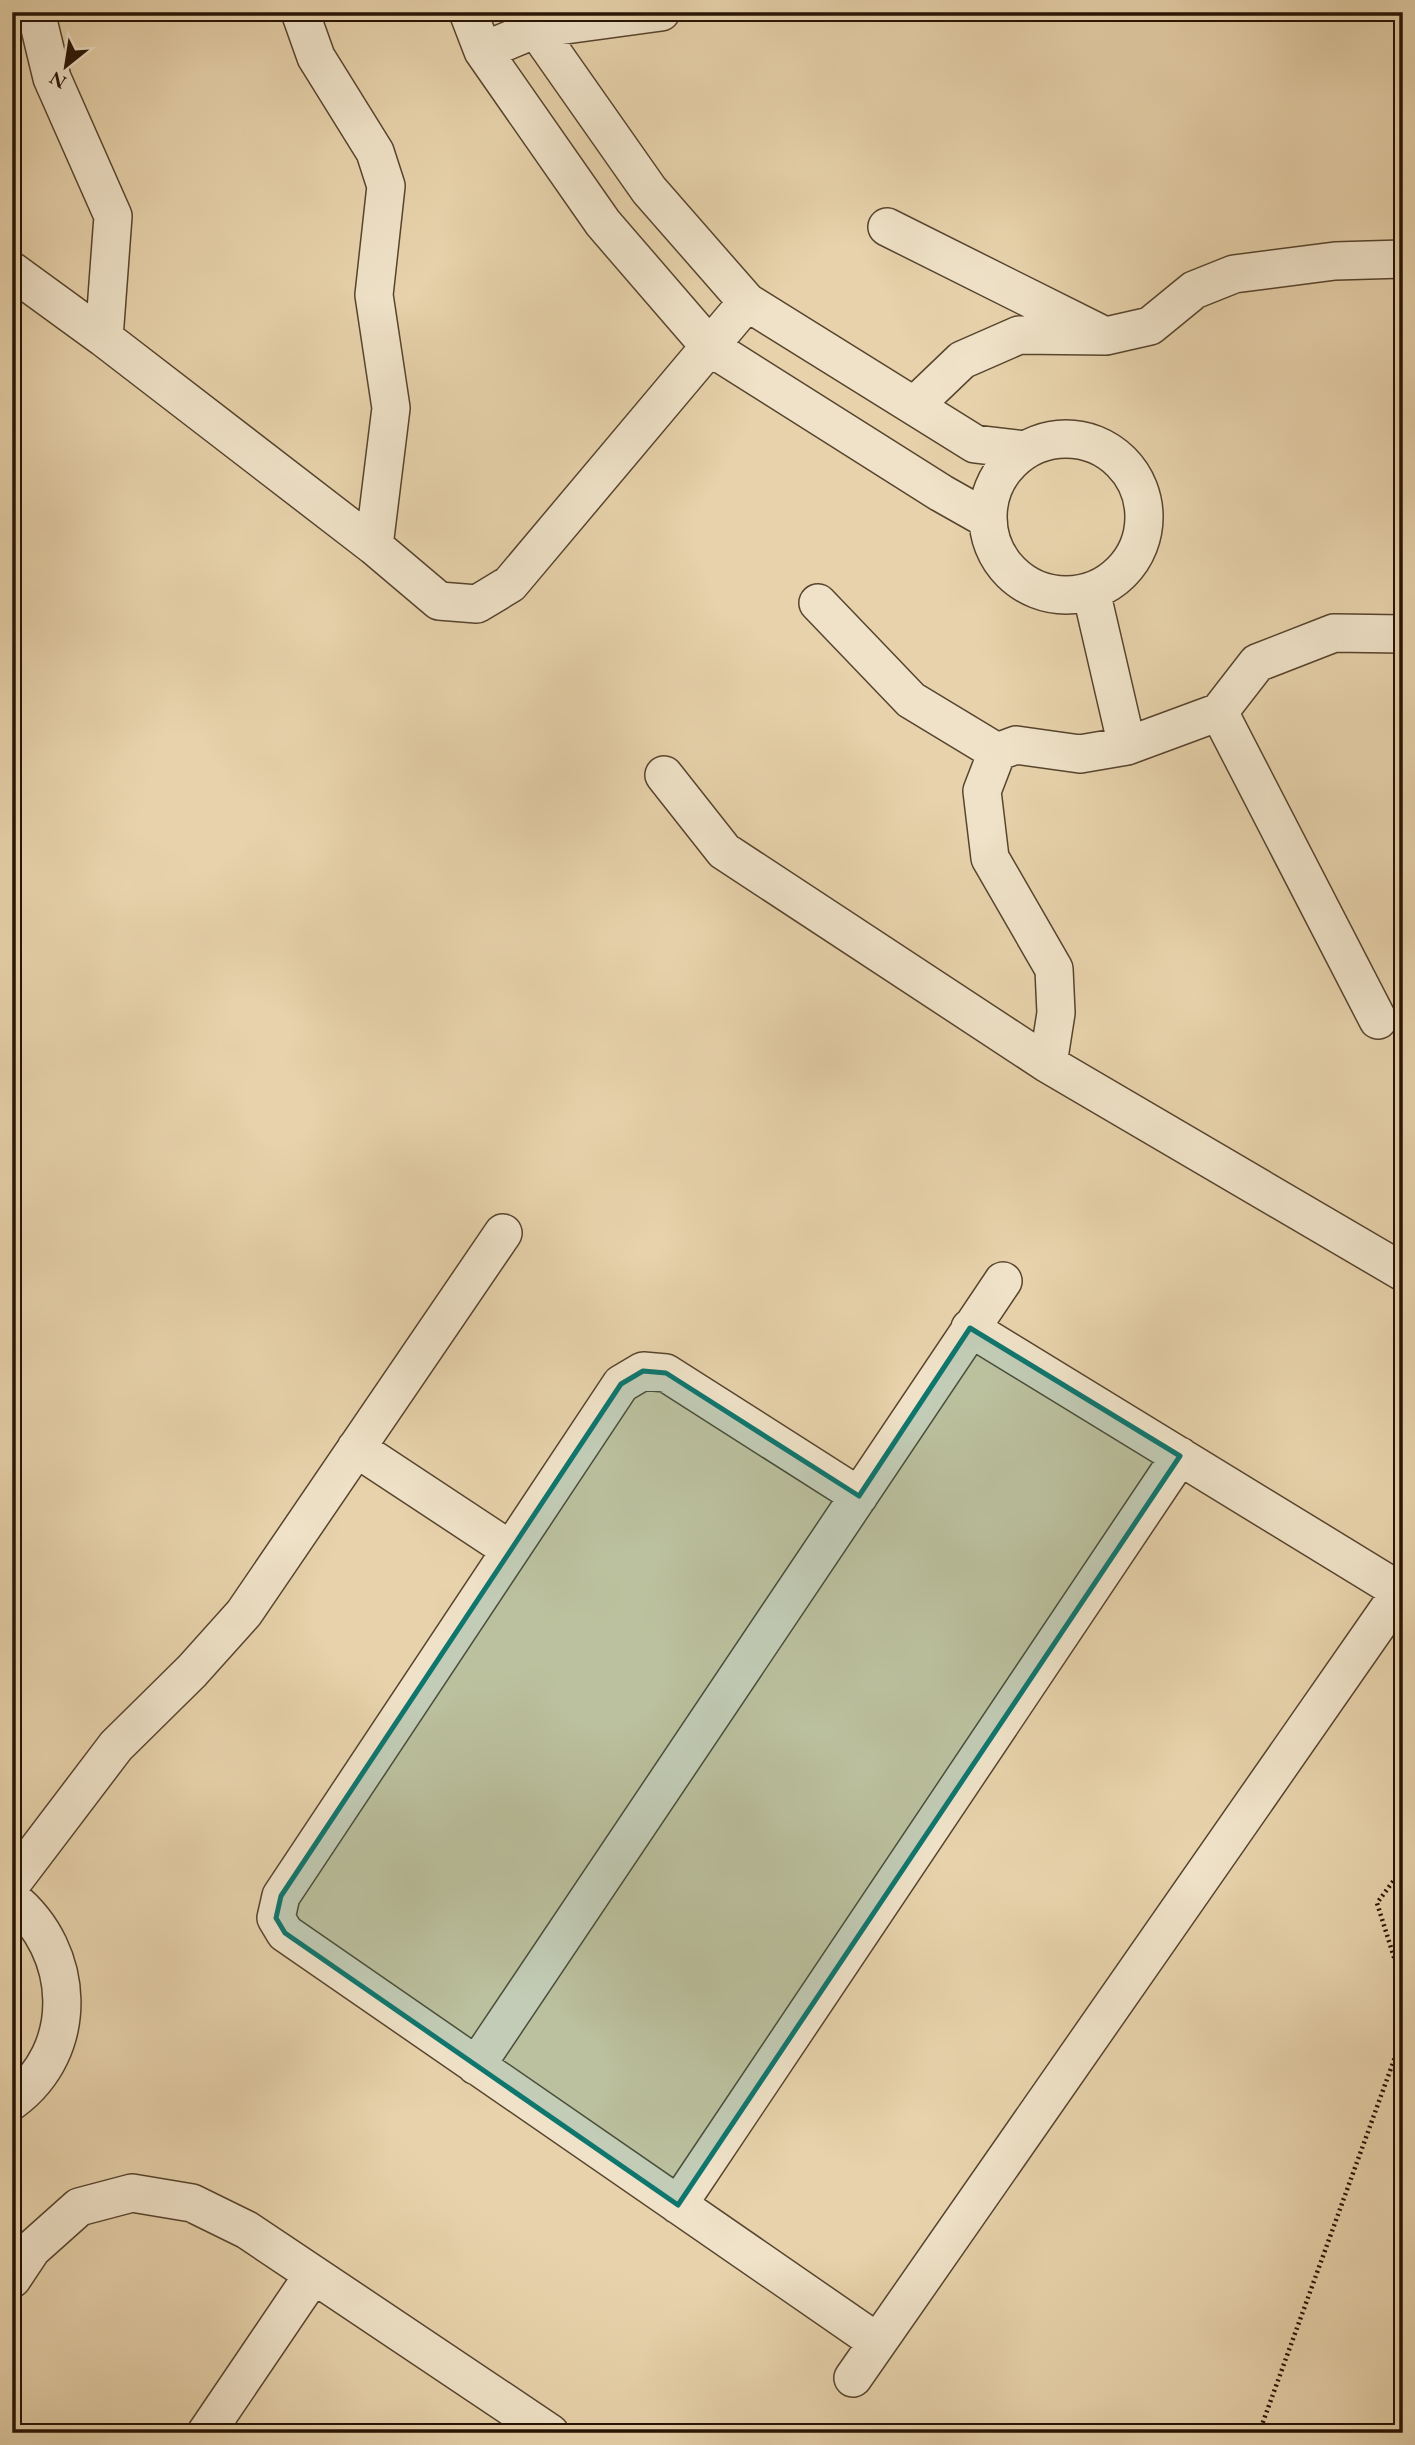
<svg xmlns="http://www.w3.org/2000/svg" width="1415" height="2445" viewBox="0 0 1415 2445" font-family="'EB Garamond',serif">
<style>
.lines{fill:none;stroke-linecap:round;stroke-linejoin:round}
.minor-casing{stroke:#57442e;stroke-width:40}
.path{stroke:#271405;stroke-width:4.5;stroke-dasharray:2 3.5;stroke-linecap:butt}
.minor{stroke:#efe2c8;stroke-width:37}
.marked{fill:#0f766e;fill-opacity:0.2;stroke:#0f766e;stroke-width:5;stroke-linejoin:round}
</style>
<rect width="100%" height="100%" fill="#e7d2ab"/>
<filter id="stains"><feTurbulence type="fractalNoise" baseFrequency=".00286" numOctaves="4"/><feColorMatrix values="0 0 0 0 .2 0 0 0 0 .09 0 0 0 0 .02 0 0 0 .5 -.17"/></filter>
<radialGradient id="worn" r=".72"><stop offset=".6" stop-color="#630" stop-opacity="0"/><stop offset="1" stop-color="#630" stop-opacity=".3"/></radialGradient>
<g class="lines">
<!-- minor casing -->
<g class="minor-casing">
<path id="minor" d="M36 12 52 78 113 216 104 338
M300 12 316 57 375 152 386 186 374 295 391 408 374 546
M468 12 483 51 603 223 710 347 941 493 987 519
M531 12 536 29 649 190 747 302 975 444 1025 450
M483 51 536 29 661 12
M887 227 1099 333
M12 271 104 338 374 546 439 601 477 604 510 584 747 302
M915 405 962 360 1019 335 1106 336 1150 326 1194 290 1234 274 1335 261 1403 259
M988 517a78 78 0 1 1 156 0a78 78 0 1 1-156 0Z
M1091 591 1127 746
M818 603 911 700 997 752
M1219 712 1257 663 1334 633 1403 634
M997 752 1016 745 1080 754 1127 746 1219 712 1378 1020
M997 752 982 791 990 858 1054 969 1056 1013 1048 1064
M664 775 724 851 1048 1064 1403 1272
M970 1328 1403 1593
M356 1448 509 1549
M859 1496 666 1373 643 1371 621 1384 281 1896 276 1918 285 1933 877 2342
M12 1883 116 1746 192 1671 244 1613 503 1233
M12 1899C76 1951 81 2050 12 2101
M476 2066 1003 1281
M678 2205 1180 1456
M12 2279 32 2249 79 2207 132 2193 192 2203 247 2230 550 2433
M853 2378 1401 1591
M206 2433 313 2275"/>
</g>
<!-- path -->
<path class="path" d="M1403 1868 1377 1903 1403 1986
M1259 2433 1403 2035"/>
<!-- minor -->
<use href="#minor" class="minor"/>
</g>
<!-- marked area -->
<path class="marked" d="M970 1328 1180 1456 678 2205 285 1933 276 1918 281 1896 621 1384 643 1371 666 1373 859 1496Z"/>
<!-- margin -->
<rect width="1415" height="2445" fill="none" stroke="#e7d2ab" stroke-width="42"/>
<rect x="14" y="14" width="1387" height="2417" fill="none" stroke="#271405" stroke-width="3.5"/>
<rect x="21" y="21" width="1373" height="2403" fill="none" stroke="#271405" stroke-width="2"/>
<!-- north arrow -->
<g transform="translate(66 66) rotate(210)" stroke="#efe2c8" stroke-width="5" paint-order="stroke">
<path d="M0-5L12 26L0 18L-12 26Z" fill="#271405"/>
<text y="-10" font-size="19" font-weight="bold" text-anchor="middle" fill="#271405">N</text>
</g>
<rect width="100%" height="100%" filter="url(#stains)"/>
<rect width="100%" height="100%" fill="url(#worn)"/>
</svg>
